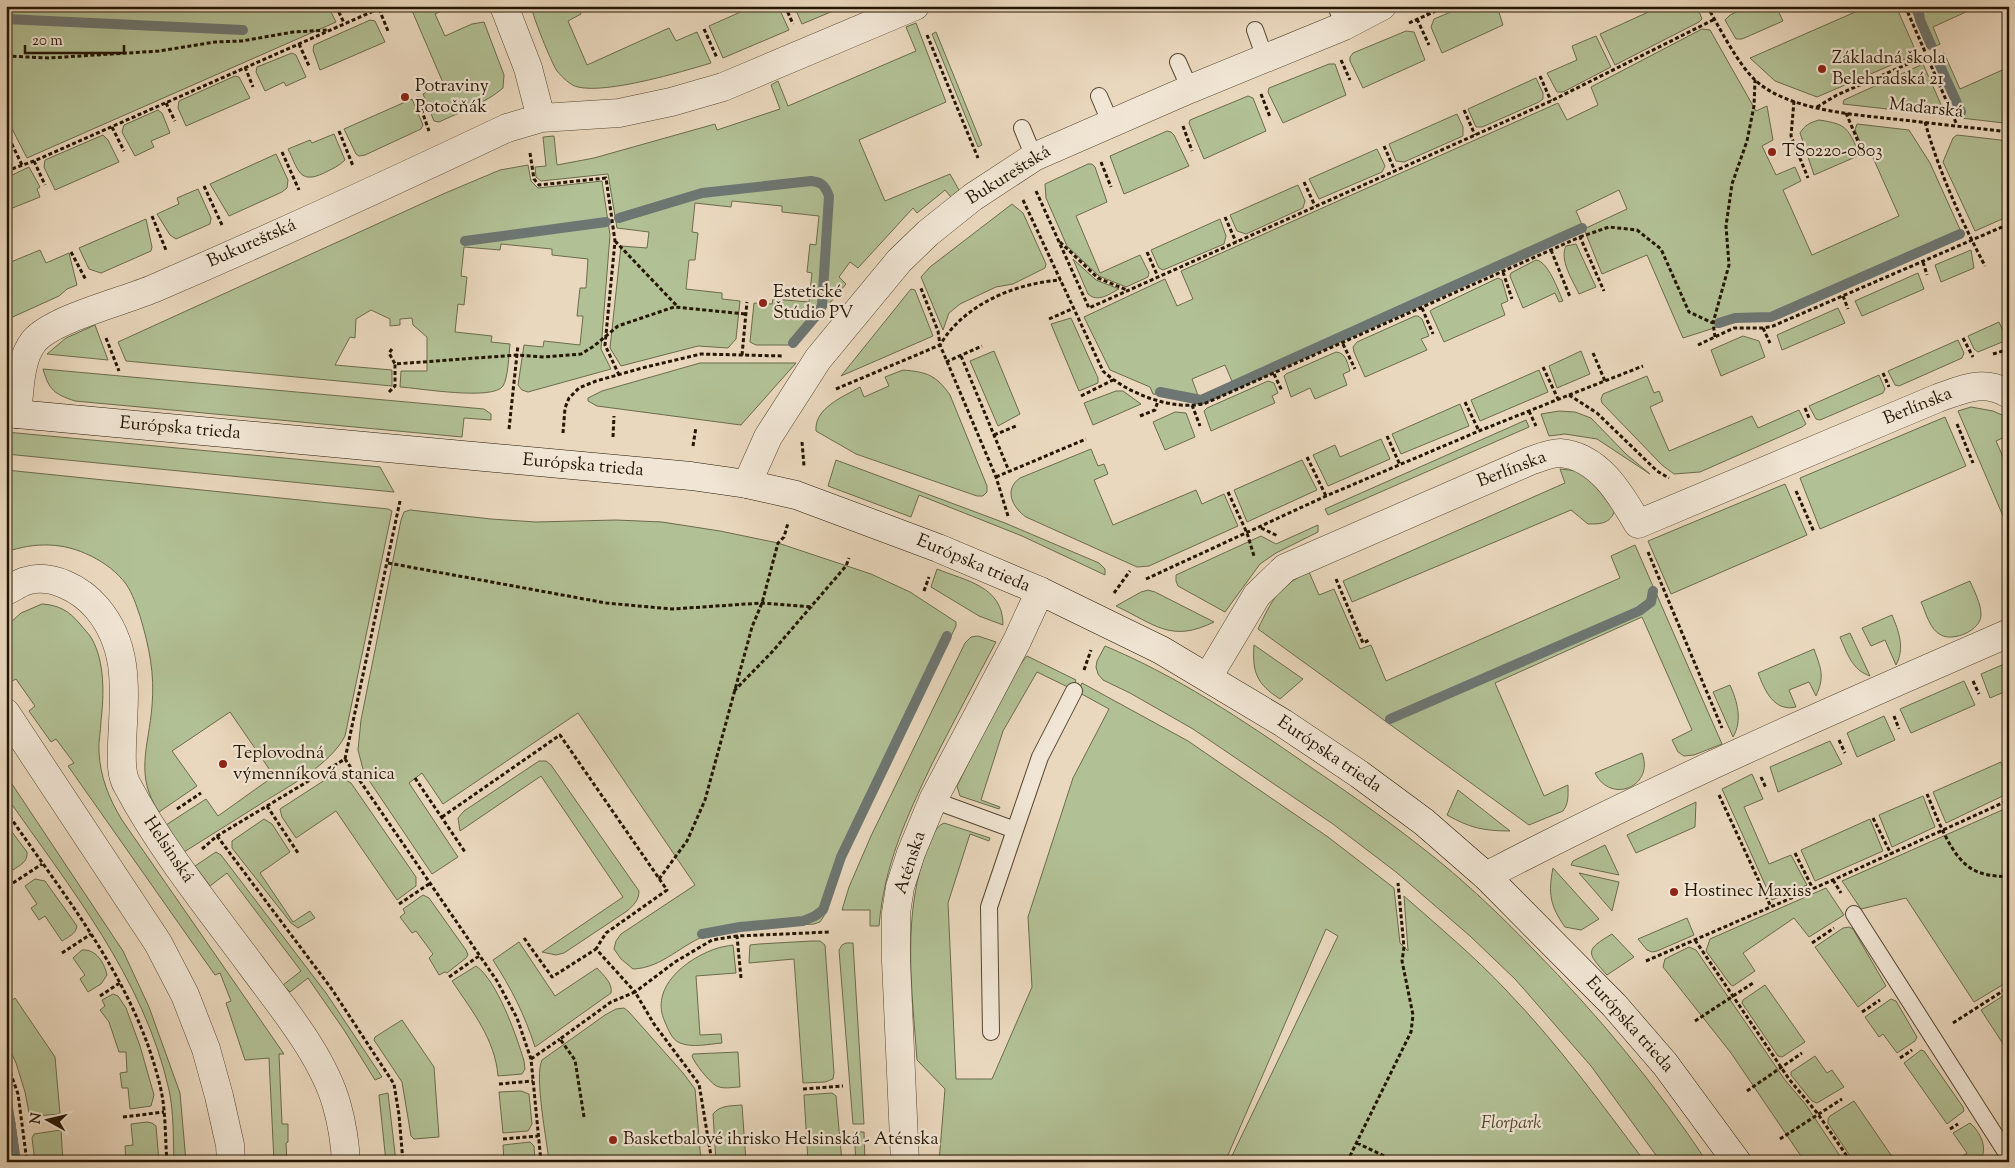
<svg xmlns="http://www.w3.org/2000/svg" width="2015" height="1168" viewBox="0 0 2015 1168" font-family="'Sorts Mill Goudy',serif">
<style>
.green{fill:#b2c095;stroke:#6b6b4c;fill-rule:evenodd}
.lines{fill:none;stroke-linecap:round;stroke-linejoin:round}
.stream{stroke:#6d7672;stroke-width:10}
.lane-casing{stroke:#564631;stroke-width:18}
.street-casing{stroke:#564631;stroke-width:29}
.secondary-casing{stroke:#241602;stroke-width:29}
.path{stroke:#241602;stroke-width:3;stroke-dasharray:4 2.5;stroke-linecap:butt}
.lane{stroke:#f1e6d5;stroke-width:16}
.street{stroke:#f1e6d5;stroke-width:28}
.secondary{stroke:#f1e6d5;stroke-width:28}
.poi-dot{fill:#8f2418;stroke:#f1e6d5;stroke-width:2}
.labels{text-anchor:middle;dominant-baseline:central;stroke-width:4.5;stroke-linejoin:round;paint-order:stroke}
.poi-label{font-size:18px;fill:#241602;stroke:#f1e6d5;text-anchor:start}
.street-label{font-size:18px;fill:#241602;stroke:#f1e6d5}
.park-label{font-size:18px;font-style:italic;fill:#4f492e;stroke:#f1e6d5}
</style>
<rect width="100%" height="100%" fill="#ead8be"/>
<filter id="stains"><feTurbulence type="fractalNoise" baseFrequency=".004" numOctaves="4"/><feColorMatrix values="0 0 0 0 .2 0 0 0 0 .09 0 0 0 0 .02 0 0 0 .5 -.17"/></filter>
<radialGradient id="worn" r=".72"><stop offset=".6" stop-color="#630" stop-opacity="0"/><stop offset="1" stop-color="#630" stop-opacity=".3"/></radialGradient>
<!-- green -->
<path class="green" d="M6 6H328L336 22 27 158 6 117Z
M410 6H452L435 14 445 36 472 24 484 22 504 75 503 88C486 103 460 112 439 122L434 121 423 94 444 85Z
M531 6H571L572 8 578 6 581 14 568 21 587 65 669 28 676 41 697 32 711 63C681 72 607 94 578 87 571 86 562 77 557 71 551 62 533 17 531 6Z
M754 6H778L789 30 723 58 709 26Z
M794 6H845L802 24Z
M1465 6H1497L1503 25 1442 53 1431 27 1434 19Z
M1654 6H1697L1702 19 1699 22 1615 65 1600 34 1655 9Z
M1750 6H1776L1783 21 1742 39H1736L1725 20 1730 15Z
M1869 6H1896L1917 54 1817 97 1775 81 1750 58Z
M1910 6H1979L1933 27 1940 44 1929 49Z
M370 20 375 21 385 42 320 70 313 50 314 45Z
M916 23 946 102 859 140 885 201 950 174 959 190 951 197 945 190 917 213 913 208 858 268 850 262 839 277 846 284 794 345H756L750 342 754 303 772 304 773 299 809 302 812 273 807 272 810 244 816 245 819 216 782 212V206L732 201 731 207 695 203 692 232 698 233 695 260H689L686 289 722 293V299L740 301 736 339 728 348 698 346 621 366 610 348 621 246 647 248 649 232 617 228 608 174 541 181 536 177 535 167 546 166 543 137 554 136 557 165 594 158 715 124 717 130 780 109 771 85 778 81 788 106 916 51 906 27Z
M1702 29 1710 30 1756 111 1767 106 1773 140 1762 146 1776 175 1795 167 1801 181 1783 190 1812 255 1899 216 1870 151 1865 153 1855 130 1857 124 1909 130 1930 163 1963 236 1771 320 1736 321 1683 338 1647 255 1602 274 1584 229 1404 313 1234 386 1225 365 1192 379 1200 401 1153 394 1150 387 1110 370 1084 317 1165 279 1177 306 1193 299 1181 271 1558 103 1567 120 1598 105 1591 87ZM1619 190 1627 209 1584 229 1576 211Z
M1406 31 1414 32 1425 60 1363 88 1350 61V57L1353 53Z
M936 32 982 145 978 147 932 34Z
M1596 36 1611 67 1563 92H1557L1547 73 1577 60 1572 46Z
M292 53 296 55 306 77 286 86 284 82 265 91 256 72 257 67Z
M1944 53 1960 89 2009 67V121L2004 123 1961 118 1934 58Z
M1329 64H1335L1346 95 1283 123 1268 92 1269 88Z
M1923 64 1943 109 1941 115 1843 104 1844 100Z
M235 76 239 77 250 98 186 126 178 108 179 101Z
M1536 78 1543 93V99L1539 102 1482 127H1476L1468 109Z
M1248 96 1253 98 1266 131 1204 159 1189 123 1190 120Z
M412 99 423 125 421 129 365 155 359 156 356 154 344 129Z
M158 110 162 113 170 133 151 141 154 147 135 156 122 132 124 125Z
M1457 114 1463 127V136L1404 162 1396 161 1389 144Z
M1819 120C1848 124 1848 129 1860 155L1814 175 1800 133C1805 125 1809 123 1819 120Z
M1167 131 1171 132 1174 135 1189 166 1124 194 1110 156Z
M334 134 345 160C339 166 332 169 324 173 299 185 298 169 288 149L310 140 312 143Z
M103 135 108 140 119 162 55 190 44 167 45 160Z
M1957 135 2009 141V216L1975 231 1943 162 1953 138Z
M1377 149 1385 166 1382 172 1319 199 1309 179Z
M276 154 288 180 287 188 282 192 229 216 210 184Z
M1088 164H1092L1095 167 1107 202 1076 216 1100 273 1140 255 1149 273 1148 277 1126 287 1099 276 1067 246 1046 198 1045 184Z
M528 165 531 181 538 188 602 181 610 235 601 349 611 369 528 392 522 390 518 385 524 345 543 347 544 341 580 345 583 316H577L580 288H586L588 259 552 255V249L501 244 500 250 464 247 461 276 467 277 464 305 458 304 455 332 492 336 491 342 510 344C509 353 508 379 503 386 493 401 418 388 400 387L401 371H427V337L413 325 412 318 400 319V325L390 326V319L371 310 356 319 355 338 350 337 335 365 392 370V386L126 361 118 342 443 194 500 170Z
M29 167 40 187 37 189 40 197 10 209 6 200V178Z
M1298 185 1305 201 1303 208 1246 234 1237 231 1230 215Z
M198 189 211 218 210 224 176 239 170 235 157 214 179 204 177 198Z
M1012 204 1023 213 1046 264 1045 268 1013 284 996 287 960 304 949 313 943 330 921 277 930 267Z
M146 219 152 247 151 251 101 273 89 269 79 248Z
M1220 219 1226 236 1224 244 1163 270 1159 268 1151 250Z
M1576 244 1596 287 1579 294C1573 281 1559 260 1566 246Z
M40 250 46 263 69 253 77 285 67 289 59 296 6 320V264Z
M1971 250 1974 268 1941 282 1935 265Z
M1073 259 1096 280 1119 289C1109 294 1098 303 1088 294Z
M1536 260C1548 261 1558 290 1563 301L1559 302 1555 293 1523 308 1510 276 1511 273Z
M1918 273 1924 289 1862 316 1855 301Z
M1498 278 1502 280 1508 301 1501 304 1505 315 1444 342 1430 311 1433 309Z
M911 289 915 290 933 336 841 376Z
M1838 308 1845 323 1782 350 1777 335Z
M1415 316H1418L1422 319 1429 336 1421 339 1427 350 1365 377 1354 352 1353 347 1357 342Z
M1071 318 1098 378V383L1079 391 1051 324Z
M1999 322 2007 340 1978 352 1974 349 1968 336Z
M95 325 108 360 47 354 66 338Z
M1743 336 1759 341 1765 357 1721 376 1711 350Z
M1958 340 1964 353 1962 358 1899 386 1895 385 1888 371Z
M994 351 1020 414 998 426 970 361Z
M1581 351 1590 374 1557 388 1549 366Z
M1336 352C1346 353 1347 362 1350 371L1343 374 1347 385 1315 399 1310 388 1291 397 1284 376 1286 374Z
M700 363H796L741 425 597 406 588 401V398L602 391Z
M43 369 484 409 491 414V420L464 418 462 437 75 401C54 394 49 390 43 369Z
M903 370C927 372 936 375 950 395L987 486V492L983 496H977L856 454 816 431C814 408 843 397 860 387L864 397 889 386 885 377Z
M1539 370 1548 392 1480 421 1471 400Z
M1879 375 1885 389 1883 393 1820 420 1816 419 1809 406Z
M1647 376 1654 393 1659 391 1663 401 1650 407 1669 451 1752 416 1758 428 1799 410 1806 424 1802 427 1700 472 1674 474 1662 465 1602 403 1601 399 1603 394Z
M1268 381 1274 383 1278 393 1272 396 1275 403 1211 431 1204 411 1207 408Z
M1116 391H1123L1141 404 1093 425 1084 403Z
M1460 404 1469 426 1401 454 1392 434Z
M1971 407 1993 411 2009 418V435L1996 441 2007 466H2009V530L1958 411Z
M1559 411 1575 412 1591 418 1626 454 1650 474 1597 439 1565 434 1549 436 1541 414Z
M1175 412 1186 413 1195 437 1165 450 1153 422Z
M1945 417 1966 466 1820 529 1800 478Z
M1526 420 1529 427 1328 515 1325 509Z
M6 432 380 467 394 492 6 454Z
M1381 439 1390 459 1328 486 1313 455 1335 445 1340 457Z
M1091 449 1098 466 1104 464 1108 474 1094 480 1113 525 1196 490 1202 504 1224 494 1238 526 1149 566 1137 567 1026 517C1013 508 1003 490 1020 478Z
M836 460 1005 523 1099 563 1105 569V575L1022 536 919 495 911 517 828 486Z
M1302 460 1317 490 1247 522 1234 490Z
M1560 469 1578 471 1592 476 1615 510C1610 524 1601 524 1588 524L1571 510 1352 602 1343 581 1565 483Z
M6 470 388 509 392 511 345 736C330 765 289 786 262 803 236 819 210 836 184 852L166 825 206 799 218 816 274 776 230 712 172 751 197 786 159 812C134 775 149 746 152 706 155 674 149 646 140 616 136 605 133 594 126 584 117 572 105 563 91 556 63 542 35 542 6 552Z
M1785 484 1807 535 1671 594 1648 541Z
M410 510 491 519 536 522 616 520 662 522 720 531 778 543 871 574 910 592 956 622V626L844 858 830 891 824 916 820 922 814 924C787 926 760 926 733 930 725 931 717 932 710 934 682 943 663 968 633 969L621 959 614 949 616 941 621 934 695 885 578 713 443 804 422 773 409 783 458 857 432 874 364 773 358 750 361 720 401 520 404 512Z
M1318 525V532L1276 553 1260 564 1225 612 1178 586 1176 581V575L1261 536 1276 544Z
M1635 545 1722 744 1694 755 1684 756 1678 752 1672 740 1692 730 1642 617 1495 683 1544 796 1568 785C1568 795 1569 803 1563 811L1529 825 1258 629C1272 600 1278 586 1309 572L1319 595 1334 589 1360 649 1371 645 1386 681 1620 578 1611 556Z
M937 569C966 581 1003 586 1003 625L979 616 931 587Z
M1970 581C1974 591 1981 603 1981 615 1981 630 1954 642 1941 635 1930 630 1926 613 1921 602Z
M1148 590 1155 592 1214 622C1171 643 1156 625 1116 606L1141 592Z
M42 604C59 605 69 611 80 624 84 629 89 634 92 639 105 663 104 695 101 721 101 731 98 742 99 752 100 776 109 799 122 820L284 1054H279L282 1124H288V1142L286 1143 287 1162H274L269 1058 245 1060 226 1003 231 1001 220 973 215 975 68 766 74 763 56 739 51 742 29 711 35 706 16 679 10 682 6 675V631L10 623 21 613Z
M1892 615C1899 632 1905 648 1896 665L1885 640 1871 646 1862 628Z
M1850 633 1870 676C1852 670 1847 653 1840 637Z
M978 636 996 642C974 683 953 723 932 764 906 818 884 866 879 926H870V910H842L849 887 871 836 965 643 971 637Z
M1254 645 1303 679 1280 699C1257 684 1252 673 1254 645Z
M1105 646C1177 676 1243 720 1306 764 1352 795 1397 827 1440 862 1473 889 1504 919 1534 950 1598 1015 1656 1085 1707 1162H1661L1591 1066 1515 979 1470 936 1396 872 1333 824 1193 729 1130 693 1103 680 1098 674 1096 667 1097 661Z
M1814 649C1821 669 1825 676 1816 696L1809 682 1789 690 1796 707C1774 712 1765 691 1758 673Z
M1027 656 1076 680 1072 689 1037 672 1003 731 981 800 1000 807 999 809 960 796 957 786 1013 673Z
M2009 662V690L1990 698 1981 674Z
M1964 681 1975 705 1911 733 1900 709Z
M1082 683 1188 741 1328 837 1394 888 1400 943 1408 951 1404 896C1439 927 1474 956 1506 990 1557 1043 1601 1103 1645 1162H1229L1338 936 1326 929 1225 1162H939L945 1089 917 1060C912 989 901 911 929 844 933 836 935 827 944 823L990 838 989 841 970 834 948 903 956 1079H992L1032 987 1028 917 1073 778 1109 709 1078 692Z
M1730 685C1737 701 1743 720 1733 737L1713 692Z
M1884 716 1895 740 1857 757 1847 733Z
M1830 741 1842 764 1778 792 1770 767Z
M1642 753C1655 786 1611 805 1595 773Z
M539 761H546L551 765 639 891C639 900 634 905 627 911L564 953 556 955 542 952 623 897 541 776 460 831 458 818 464 811Z
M2001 762 2009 780V793L1946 823 1933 792Z
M1752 774 1763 799 1744 807 1769 864 1791 855 1807 885 1772 900 1722 789Z
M6 775 123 951 149 1007 180 1093 186 1162H174C173 1138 174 1113 169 1090 144 978 70 888 6 796Z
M328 778 344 779 351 783 416 877V886L397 900 336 811 296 838 282 817 280 809Z
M1458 790 1510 831C1484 831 1470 828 1447 815Z
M1923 796 1935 827 1892 847 1879 815Z
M1696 802 1695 827 1636 853 1627 835Z
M2009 807V981L1974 1002 1906 898 1861 909 1842 881Z
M264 819 272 824 290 852 260 873 293 922 310 911 315 918 298 928 291 923 232 848V841Z
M1870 819 1883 851 1815 881 1801 850Z
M6 824 27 852C28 862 20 865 13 870L6 859Z
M1605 845 1619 875 1571 865 1573 861Z
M216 852 221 855 326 993 382 1077 375 1080 344 1030 308 978 290 992 283 985 301 971 227 873 210 886 195 866Z
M1553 868 1599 919 1581 930 1565 927C1550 906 1548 893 1553 868Z
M1579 873 1619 882 1612 911Z
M35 879 45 881 77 926C76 934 68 937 62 941L45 916 39 920 31 908 37 904 25 886Z
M1826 888 1844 915 1809 937 1794 918 1743 953 1755 971 1733 986 1730 984 1706 951 1710 939Z
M423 895 429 898 466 950 468 955 466 958 447 973 445 972 439 975 429 958 433 954 416 931 412 933 400 917 405 913 403 909Z
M1687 918 1694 935 1657 951 1652 952 1647 950 1638 939Z
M1849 927 1853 929 1886 986 1858 1007 1815 947 1843 928Z
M1612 934 1634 957 1607 975C1586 952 1585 950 1612 934Z
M812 941H820L825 945 834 1073 833 1079 825 1082 803 1083 794 959 749 963 750 945 759 944Z
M519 942 555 996 597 968C603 975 613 983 611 993L535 1047C524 1013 512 990 493 960Z
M846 943H853L864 1124H853L839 950 842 945Z
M733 945 736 973 696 976 700 1035 721 1034 722 1043C709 1044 692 1048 680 1043 672 1040 668 1029 665 1022 649 988 686 959 715 949 720 947 727 946 733 945Z
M1689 947 1696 950 1785 1080 1806 1105 1844 1162H1805L1731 1053 1663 967 1665 959Z
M82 950C96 949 104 962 107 975L101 984 88 992 80 979 85 975 73 958Z
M476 966C497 980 517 1037 524 1061L525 1069 522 1074 498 1076C495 1039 472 1011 452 981Z
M1765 985 1805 1042 1782 1057 1778 1056 1742 1003 1743 1000Z
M2009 992V1053L1981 1010Z
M113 994 118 996 126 1008 140 1046 154 1095 151 1106 130 1109 128 1088H122L120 1073 127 1072 126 1052H119L109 1022 100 1010 105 1006 102 1000Z
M15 998 55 1057 60 1114 34 1116 29 1113 25 1092 16 1063 6 1041V1000L9 1003Z
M1891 999 1896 1001 1917 1037 1915 1041 1897 1053 1883 1034 1879 1037 1865 1017Z
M624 1008 629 1012 683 1073 695 1089 701 1162H549C547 1141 534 1076 542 1060L605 1015 616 1009Z
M402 1020 434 1067 439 1137 414 1139 411 1136 402 1082 374 1040 375 1037Z
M1921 1050 1924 1051 1963 1107 1964 1111 1947 1124 1904 1063Z
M738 1052 740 1087C733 1087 722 1090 715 1085 709 1081 694 1063 692 1056L693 1054Z
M1815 1056 1827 1073 1832 1070 1844 1087 1817 1103 1812 1101 1791 1075V1072Z
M6 1081 15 1123 20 1162H6Z
M521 1091 529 1094 532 1124 528 1131 503 1133 499 1092Z
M388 1093 396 1162H386L379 1095Z
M832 1093 836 1096 842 1162H808L804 1095Z
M1854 1101 1893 1158 1888 1162H1854L1828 1123V1119L1830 1116Z
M742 1105 746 1162H716L713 1114C720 1105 731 1106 742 1105Z
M147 1122 152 1123 156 1126 159 1162H126L125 1146 133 1145 131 1124Z
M1970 1123C1981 1133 1989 1149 1979 1162H1954L1967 1153 1953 1133Z
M61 1130 63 1162H35L32 1138 34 1134Z
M854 1132H864L865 1162H856Z
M530 1142 534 1146 535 1162H504L503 1145Z"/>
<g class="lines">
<!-- stream -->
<path class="stream" d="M1918 6 1920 20 1931 45
M6 19 243 30
M1937 59 1961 112
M619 218 702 193 811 181C822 182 825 186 829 196L822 306 815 317 793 343
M465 241 606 222
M1719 323 1735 318 1771 317 1960 234
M1160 392 1201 400 1582 228
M1390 719 1639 611 1651 602 1653 591
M702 934 740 927 803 921 815 916 823 910 841 857 947 636
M6 1094 16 1162"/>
<!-- lane casing -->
<g class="lane-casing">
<path id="lane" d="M1336 6 1344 26
M1255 30 1265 58
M1178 62 1190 89
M1099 96 1111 124
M1022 128 1034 157
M933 800 1015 830 989 907 991 1032
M1015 830 1040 757 1074 691
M1854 914 2009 1157"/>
</g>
<!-- street casing -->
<g class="street-casing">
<path id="street" d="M504 6 528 68 541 118
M17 414C20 391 19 360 34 341 54 318 125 301 155 288 273 237 391 183 507 128L541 118 619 113 671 102 723 87 915 6
M747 484 768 437 818 359 899 261 928 233 973 197 1034 157 1190 89 1344 26 1382 6
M6 591C13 588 19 583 26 581 51 573 81 589 97 608 131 648 124 695 122 744 122 757 120 773 127 785 161 849 208 907 251 965 281 1006 324 1057 337 1106 342 1124 345 1143 346 1162
M1208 677 1257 595 1285 568 1530 461C1539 458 1550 453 1560 453 1599 456 1621 495 1638 524L1938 398C1964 389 1983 379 2009 394
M6 713 158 943 185 995 206 1049 219 1096 230 1145 231 1162
M1486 876C1656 787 1832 710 2009 633
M905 1162 896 961V913L900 887 911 853 933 800 1017 641 1040 591"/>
</g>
<!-- secondary casing -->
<g class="secondary-casing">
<path id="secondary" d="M6 413 691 476 747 484 796 495 938 548 1040 591 1161 650 1283 723 1359 774 1424 822 1486 876 1614 1005 1665 1064 1737 1162"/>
</g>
<!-- path -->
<path class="path" d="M336 6 344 23
M785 6 793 24
M1505 6 1507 10
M1707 6C1719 27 1738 64 1755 80 1788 111 1859 115 1903 120 1938 124 1974 128 2009 132
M1905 6 1957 125
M379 9 388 31
M1709 10 1717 6
M1427 15 1433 6
M1417 19 1429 45
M1409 23 1447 6
M704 29 717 58
M927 35 978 158
M299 44 309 66
M6 56 49 58 159 51 215 42 242 41 293 32 327 30
M1341 60 1350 80
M245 67 253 87
M1540 76 1551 101
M1261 94 1270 117
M417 97 429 131
M1794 101 1791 136 1808 178
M166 103 175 121
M1817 107 1837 95 1926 56
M1464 110 1475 135
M1846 113 1863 153
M1925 122C1939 172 1961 220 1985 266
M1183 126 1192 151
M112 127 124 151
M339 131 353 166
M6 132 22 165
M1384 146 1395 171
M282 152 299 190
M530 153 534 179 539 185 606 178 615 241 605 345 619 375
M34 161 45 185
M1101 162 1111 187
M6 171 34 161 385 6
M1304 182 1315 206
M204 186 222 225
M1036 191 1089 308 1551 101 1715 19
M1023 200 1103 371C1126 393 1174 412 1206 403L1580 237 1604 291
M152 216 166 250
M1225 217 1236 242
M2006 225 2009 233
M1580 237 1609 227 1637 230 1661 249 1689 312 1713 323
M615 241 678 307
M1060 242 1098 278 1127 290
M1551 250 1570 297
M71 252 86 280
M1147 252 1158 277
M1923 262 1927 275
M1503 272 1512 299
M1843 296 1848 309
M1422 308 1433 334
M2008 318 2009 319
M1049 319 1074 308
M1763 328 1770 343
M1715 337 1713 323 1729 265 1726 226 1732 184 1747 141 1754 106 1755 80
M106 338 119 371
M1963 338 1973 357
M1343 344 1355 369
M1698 345 1734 328H1763L1773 326 2009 224
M392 349 389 353 395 364
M1593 353 1605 381
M1993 354 2009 349
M742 355 747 302
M961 356 1009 471
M946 362 982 346
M1543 367 1558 399
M1883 373 1889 387
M1274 374 1282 391
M836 389 940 345 938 331 920 286
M389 392 395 386V364L517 355 544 357 581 354 594 346 618 326 674 307 746 314
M1569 395 1643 366
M1081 396 1113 380
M1465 402 1479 431
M1192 405 1200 426
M1805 408 1809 418
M1529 411 1536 426
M1140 416 1155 410 1158 401
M1957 424 1973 463
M509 429 518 345
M563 433 565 408 569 398 579 388 596 381 646 367 701 354 783 356
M994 435 1016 426
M1387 436 1400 465
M613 437 614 416
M802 442 804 466
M693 446 696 427
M1307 457 1326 496
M996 477 1086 439
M1796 491 1814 532
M1228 492 1247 533 1254 556
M1008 516 996 477 940 345C964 304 1016 283 1061 280
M1261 528 1278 536
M1648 552 1722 728
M388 563 606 603 672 609 762 603 813 607
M1146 579 1326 496 1479 431 1569 395 1597 413 1657 471 1669 478
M1336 579 1363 643 1369 640
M924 591 929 577
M1114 593 1130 571
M1084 670 1091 650
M1973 681 1979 694
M734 691 772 652 846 566 849 558
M1894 716 1899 729
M1839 740 1845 753
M345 759 400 501
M2006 760 2009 765
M1761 777 1766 788
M415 778 465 852
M1927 794C1937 817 1951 859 1974 870 1985 876 1997 876 2009 877
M1719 795 1771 907
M267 806 298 853
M177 809 201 793
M6 811C66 899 137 983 161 1090 166 1113 165 1138 167 1162
M442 817 560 735 667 890 606 933 596 949
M1873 818 1891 854
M217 836 331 988 394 1084 399 1115 403 1162
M202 849 217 836 345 759 497 981 517 1018 531 1059 541 1162
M1795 853 1813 889
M659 879 687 841 705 800 752 627 762 603 778 543 784 537 788 523
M1833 880 1841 893
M13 883 42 864
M399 904 429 884
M524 938 552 977 596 949 635 992 675 962 712 940 737 936
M1695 940 1789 1079 1818 1114 1851 1162
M1812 943 1834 928
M62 953 91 934
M1646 961 1833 880 2009 800
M449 977 479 956
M741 978 737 936 830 932
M100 996 121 982
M1862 1012 1880 1000
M1695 1021 1753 983
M1953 1023 2009 987
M1900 1058 1912 1050
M531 1059 560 1039
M6 1060 18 1094 27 1162
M499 1084 533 1081
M803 1089 843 1086
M1747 1091 1802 1053
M123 1117 164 1112
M584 1117 575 1060 560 1039 611 1002 635 992 654 1024 699 1084 712 1162
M1950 1129 1958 1124
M503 1139 538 1136
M1780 1139 1842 1099
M1357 1143 1397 1162
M1347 1162 1411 1032 1413 1015 1402 961 1404 947 1398 883"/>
<!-- lane -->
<use href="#lane" class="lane"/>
<!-- street -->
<use href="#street" class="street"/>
<!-- secondary -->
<use href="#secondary" class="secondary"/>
</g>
<!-- markers -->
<g class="poi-dot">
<circle cx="1822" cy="69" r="5"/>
<circle cx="405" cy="97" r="5"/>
<circle cx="1772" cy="152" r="5"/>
<circle cx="763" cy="303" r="5"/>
<circle cx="223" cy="764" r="5"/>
<circle cx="1674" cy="892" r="5"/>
<circle cx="613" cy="1140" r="5"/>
</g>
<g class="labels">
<!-- poi labels -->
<g class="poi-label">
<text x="1832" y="59">Základná škola<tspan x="1832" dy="21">Belehradská 21</tspan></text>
<text x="415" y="87">Potraviny<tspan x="415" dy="21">Potočňák</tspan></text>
<text x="1782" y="152">TS0220-0803</text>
<text x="773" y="293">Estetické<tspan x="773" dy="21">Štúdio PV</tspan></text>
<text x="233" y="754">Teplovodná<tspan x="233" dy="21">výmenníková stanica</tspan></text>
<text x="1684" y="892">Hostinec Maxiss</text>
<text x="623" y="1140">Basketbalové ihrisko Helsinská - Aténska</text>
</g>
<!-- street labels -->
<g class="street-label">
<text transform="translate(1926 109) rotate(6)">Maďarská</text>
<text transform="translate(1009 176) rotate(-32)">Bukureštská</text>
<text transform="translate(252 244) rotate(-24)">Bukureštská</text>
<text transform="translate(1918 407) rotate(-22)">Berlínska</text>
<text transform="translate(180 429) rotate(5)">Európska trieda</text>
<text transform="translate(583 466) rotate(5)">Európska trieda</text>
<text transform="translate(1512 470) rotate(-21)">Berlínska</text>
<text transform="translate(973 564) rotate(23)">Európska trieda</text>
<text transform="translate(1329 755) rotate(34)">Európska trieda</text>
<text transform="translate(168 850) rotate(56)">Helsinská</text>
<text transform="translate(911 863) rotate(-72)">Aténska</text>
<text transform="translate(1629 1025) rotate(48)">Európska trieda</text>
</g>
<!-- park labels -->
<g class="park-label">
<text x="1511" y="1124">Florpark</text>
</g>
</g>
<!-- margin -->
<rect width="2015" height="1168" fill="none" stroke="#ead8be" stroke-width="25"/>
<rect x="8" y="8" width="2000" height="1153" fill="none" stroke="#241602" stroke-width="2.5"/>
<rect x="12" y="12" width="1990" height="1143" fill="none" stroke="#241602"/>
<!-- north arrow -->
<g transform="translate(48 1120) rotate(278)" stroke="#f1e6d5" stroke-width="4" paint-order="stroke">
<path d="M0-4L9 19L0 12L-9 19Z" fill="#241602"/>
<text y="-8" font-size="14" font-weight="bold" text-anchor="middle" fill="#241602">N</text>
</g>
<!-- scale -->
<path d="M25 45v8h99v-8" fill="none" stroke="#241602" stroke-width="2.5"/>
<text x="32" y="45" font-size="15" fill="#241602" stroke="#f1e6d5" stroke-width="4" paint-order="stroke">20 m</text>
<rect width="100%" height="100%" filter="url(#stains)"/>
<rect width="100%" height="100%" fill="url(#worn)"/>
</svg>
